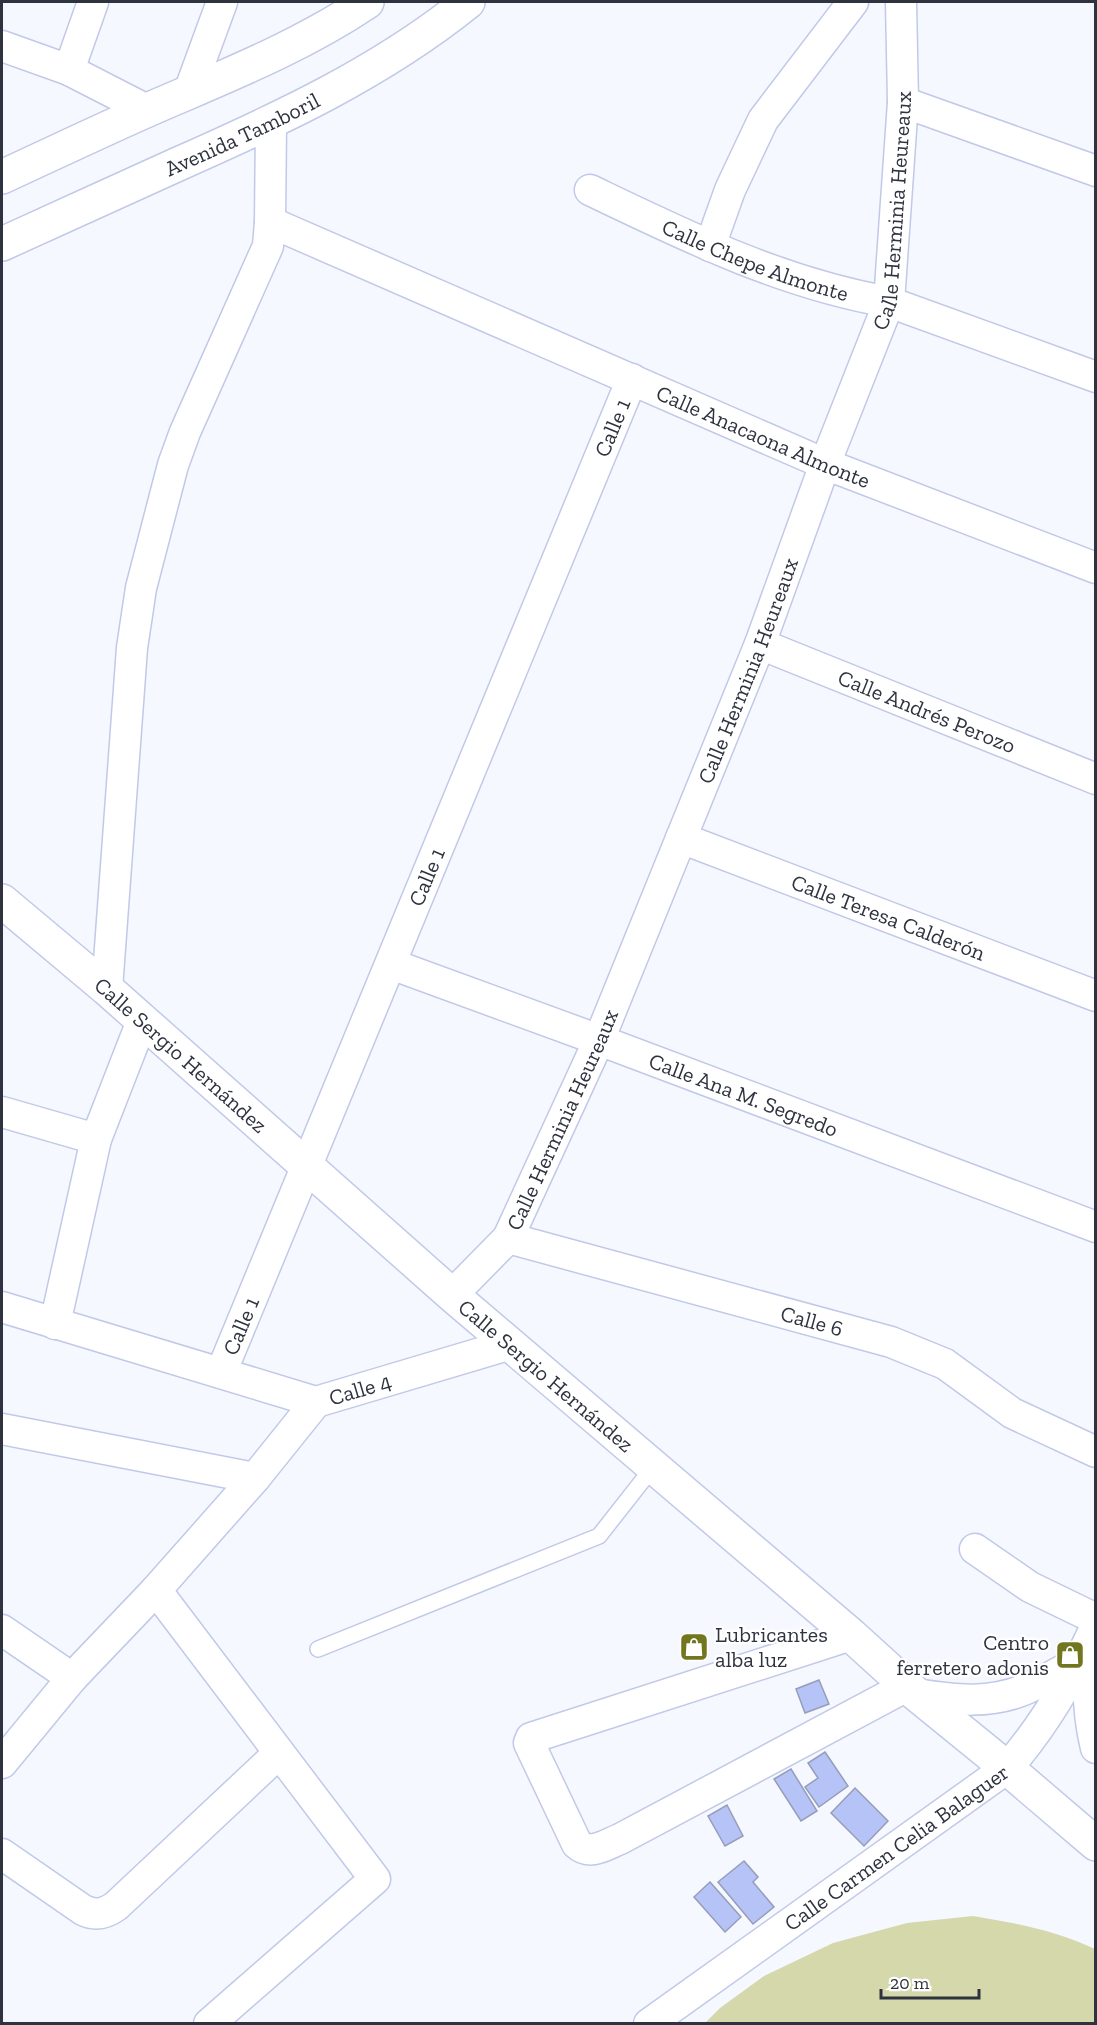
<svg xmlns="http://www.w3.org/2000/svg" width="1097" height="2025" viewBox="0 0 1097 2025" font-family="'Zilla Slab',serif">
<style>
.green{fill:#d4d8ab}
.building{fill:#b6c3f6;stroke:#959dba;stroke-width:1.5}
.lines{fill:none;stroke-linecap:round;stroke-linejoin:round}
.lane-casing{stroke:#c1c9e8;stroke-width:18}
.street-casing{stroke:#c1c9e8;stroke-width:33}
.secondary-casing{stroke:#c1c9e8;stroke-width:36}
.lane{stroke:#fff;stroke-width:15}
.street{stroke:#fff;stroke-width:30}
.secondary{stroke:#fff;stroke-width:33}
.labels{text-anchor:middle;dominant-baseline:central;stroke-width:4.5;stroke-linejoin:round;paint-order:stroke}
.street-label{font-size:22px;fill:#2f333f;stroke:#fff}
.poi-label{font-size:22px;fill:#2f333f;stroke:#fff;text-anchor:start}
</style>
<rect width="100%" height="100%" fill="#f6f8ff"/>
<!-- green -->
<path class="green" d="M973 1916C1016 1923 1056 1931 1095 1949V2023H705L720 2008 764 1976 833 1943 907 1923Z"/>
<!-- building -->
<path class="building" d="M819 1680 829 1704 805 1713 796 1689Z
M825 1752 848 1786 819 1807 805 1787 818 1778 808 1763Z
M791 1769 817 1811 801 1821 774 1779Z
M855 1788 888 1821 864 1846 831 1813Z
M727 1805 743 1836 725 1846 708 1816Z
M744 1861 758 1877 753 1882 774 1907 753 1924 718 1882Z
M710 1882 741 1917 725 1932 694 1897Z"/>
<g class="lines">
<!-- lane casing -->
<g class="lane-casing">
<path id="lane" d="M318 1649 599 1536 654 1466"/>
</g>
<!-- street casing -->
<g class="street-casing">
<g id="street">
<path d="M2 46 69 70 147 110"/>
<path d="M69 70 93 2"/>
<path d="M189 92 222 2"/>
<path d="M903 102 1096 171"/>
<path id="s1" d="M590 190C688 237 781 283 889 302L1096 377"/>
<path id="s2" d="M270 222 825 464 1096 568"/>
<path d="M710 246 730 190 763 120 853 2"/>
<path id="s3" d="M760 644 1096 779"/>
<path id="s4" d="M681 838 1096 996"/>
<path id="s5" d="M391 964 599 1040 1096 1227"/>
<path d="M107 989 132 648 141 588 173 465 185 432 268 246 270 222 271 123"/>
<path d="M2 1112 96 1139"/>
<path id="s6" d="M508 1238 891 1342 945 1364 1012 1413 1096 1452"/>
<path id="s7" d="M452 1295 508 1238 599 1040 760 644 825 464 889 302 903 102 901 2"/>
<path id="s8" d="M2 1307 316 1402 511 1344"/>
<path d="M55 1324 96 1139 142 1021"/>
<path id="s9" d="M221 1373 632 379"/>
<path d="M2 1429 255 1478"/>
<path d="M975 1549 1030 1587 1096 1619"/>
<path d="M156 1590 375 1879 209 2024"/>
<path d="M2 1630 72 1678"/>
<path d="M851 1635 531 1738 529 1743 577 1844C590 1856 605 1845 620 1839L907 1686"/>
<path d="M1090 1649C1087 1682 1088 1716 1096 1748"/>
<path d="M916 1694C954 1700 991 1705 1028 1688 1045 1681 1061 1671 1078 1662"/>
<path d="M2 1763 72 1678 156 1590 255 1478 316 1402"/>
<path d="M2 1854 83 1910C95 1916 105 1914 116 1906L279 1753"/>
<path id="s10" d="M649 2024 1007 1768C1045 1725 1072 1678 1096 1626"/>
</g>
</g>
<!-- secondary casing -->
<g class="secondary-casing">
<g id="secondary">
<path d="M2 177C54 153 106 128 159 105 231 74 303 45 367 2"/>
<path id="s11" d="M2 244C60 218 118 191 176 165 278 120 380 73 468 2"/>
<path id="s12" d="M2 901 107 989 452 1295 851 1635 916 1694 1007 1768 1096 1844"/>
</g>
</g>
<!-- lane -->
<use href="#lane" class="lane"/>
<!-- street -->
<use href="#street" class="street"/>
<!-- secondary -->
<use href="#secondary" class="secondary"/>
</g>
<!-- icons -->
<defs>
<g id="shop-square" transform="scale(1.5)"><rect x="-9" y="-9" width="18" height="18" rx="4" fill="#72761e" stroke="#fff"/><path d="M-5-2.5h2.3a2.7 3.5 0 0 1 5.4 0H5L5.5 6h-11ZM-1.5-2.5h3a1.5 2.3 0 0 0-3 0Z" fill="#fff"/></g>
</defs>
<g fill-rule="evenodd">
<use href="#shop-square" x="694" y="1647"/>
<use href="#shop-square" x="1070" y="1655"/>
</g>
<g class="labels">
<!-- street labels -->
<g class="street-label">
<text stroke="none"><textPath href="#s11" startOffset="264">Avenida Tamboril</textPath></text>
<text stroke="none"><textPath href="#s7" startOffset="1182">Calle Herminia Heureaux</textPath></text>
<text stroke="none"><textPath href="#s1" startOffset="180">Calle Chepe Almonte</textPath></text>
<text stroke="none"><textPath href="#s9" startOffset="1023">Calle 1</textPath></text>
<text stroke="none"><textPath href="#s2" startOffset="538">Calle Anacaona Almonte</textPath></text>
<text stroke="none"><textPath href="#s7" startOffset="696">Calle Herminia Heureaux</textPath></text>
<text stroke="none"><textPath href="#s3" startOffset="180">Calle Andrés Perozo</textPath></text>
<text stroke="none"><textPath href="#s9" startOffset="537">Calle 1</textPath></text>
<text stroke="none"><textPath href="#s4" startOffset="222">Calle Teresa Calderón</textPath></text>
<text stroke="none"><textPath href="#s12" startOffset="236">Calle Sergio Hernández</textPath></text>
<text stroke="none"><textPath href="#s5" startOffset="376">Calle Ana M. Segredo</textPath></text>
<text stroke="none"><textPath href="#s7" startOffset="210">Calle Herminia Heureaux</textPath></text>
<text stroke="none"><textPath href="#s6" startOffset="315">Calle 6</textPath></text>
<text stroke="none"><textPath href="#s9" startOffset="51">Calle 1</textPath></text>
<text stroke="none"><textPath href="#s12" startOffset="722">Calle Sergio Hernández</textPath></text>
<text stroke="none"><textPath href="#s8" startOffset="374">Calle 4</textPath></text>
<text stroke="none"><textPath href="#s10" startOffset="304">Calle Carmen Celia Balaguer</textPath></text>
</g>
<!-- poi labels -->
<g class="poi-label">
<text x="715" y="1634">Lubricantes<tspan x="715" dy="25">alba luz</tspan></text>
<text x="1049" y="1642" text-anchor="end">Centro<tspan x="1049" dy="25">ferretero adonis</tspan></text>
</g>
</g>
<!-- border -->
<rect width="1097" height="2025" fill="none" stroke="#2f333f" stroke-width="6"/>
<!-- scale -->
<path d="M881 1989v9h98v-9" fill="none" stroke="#2f333f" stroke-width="3"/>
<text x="890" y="1989" font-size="18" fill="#2f333f" stroke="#ffffff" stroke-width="4.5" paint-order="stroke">20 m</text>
</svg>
